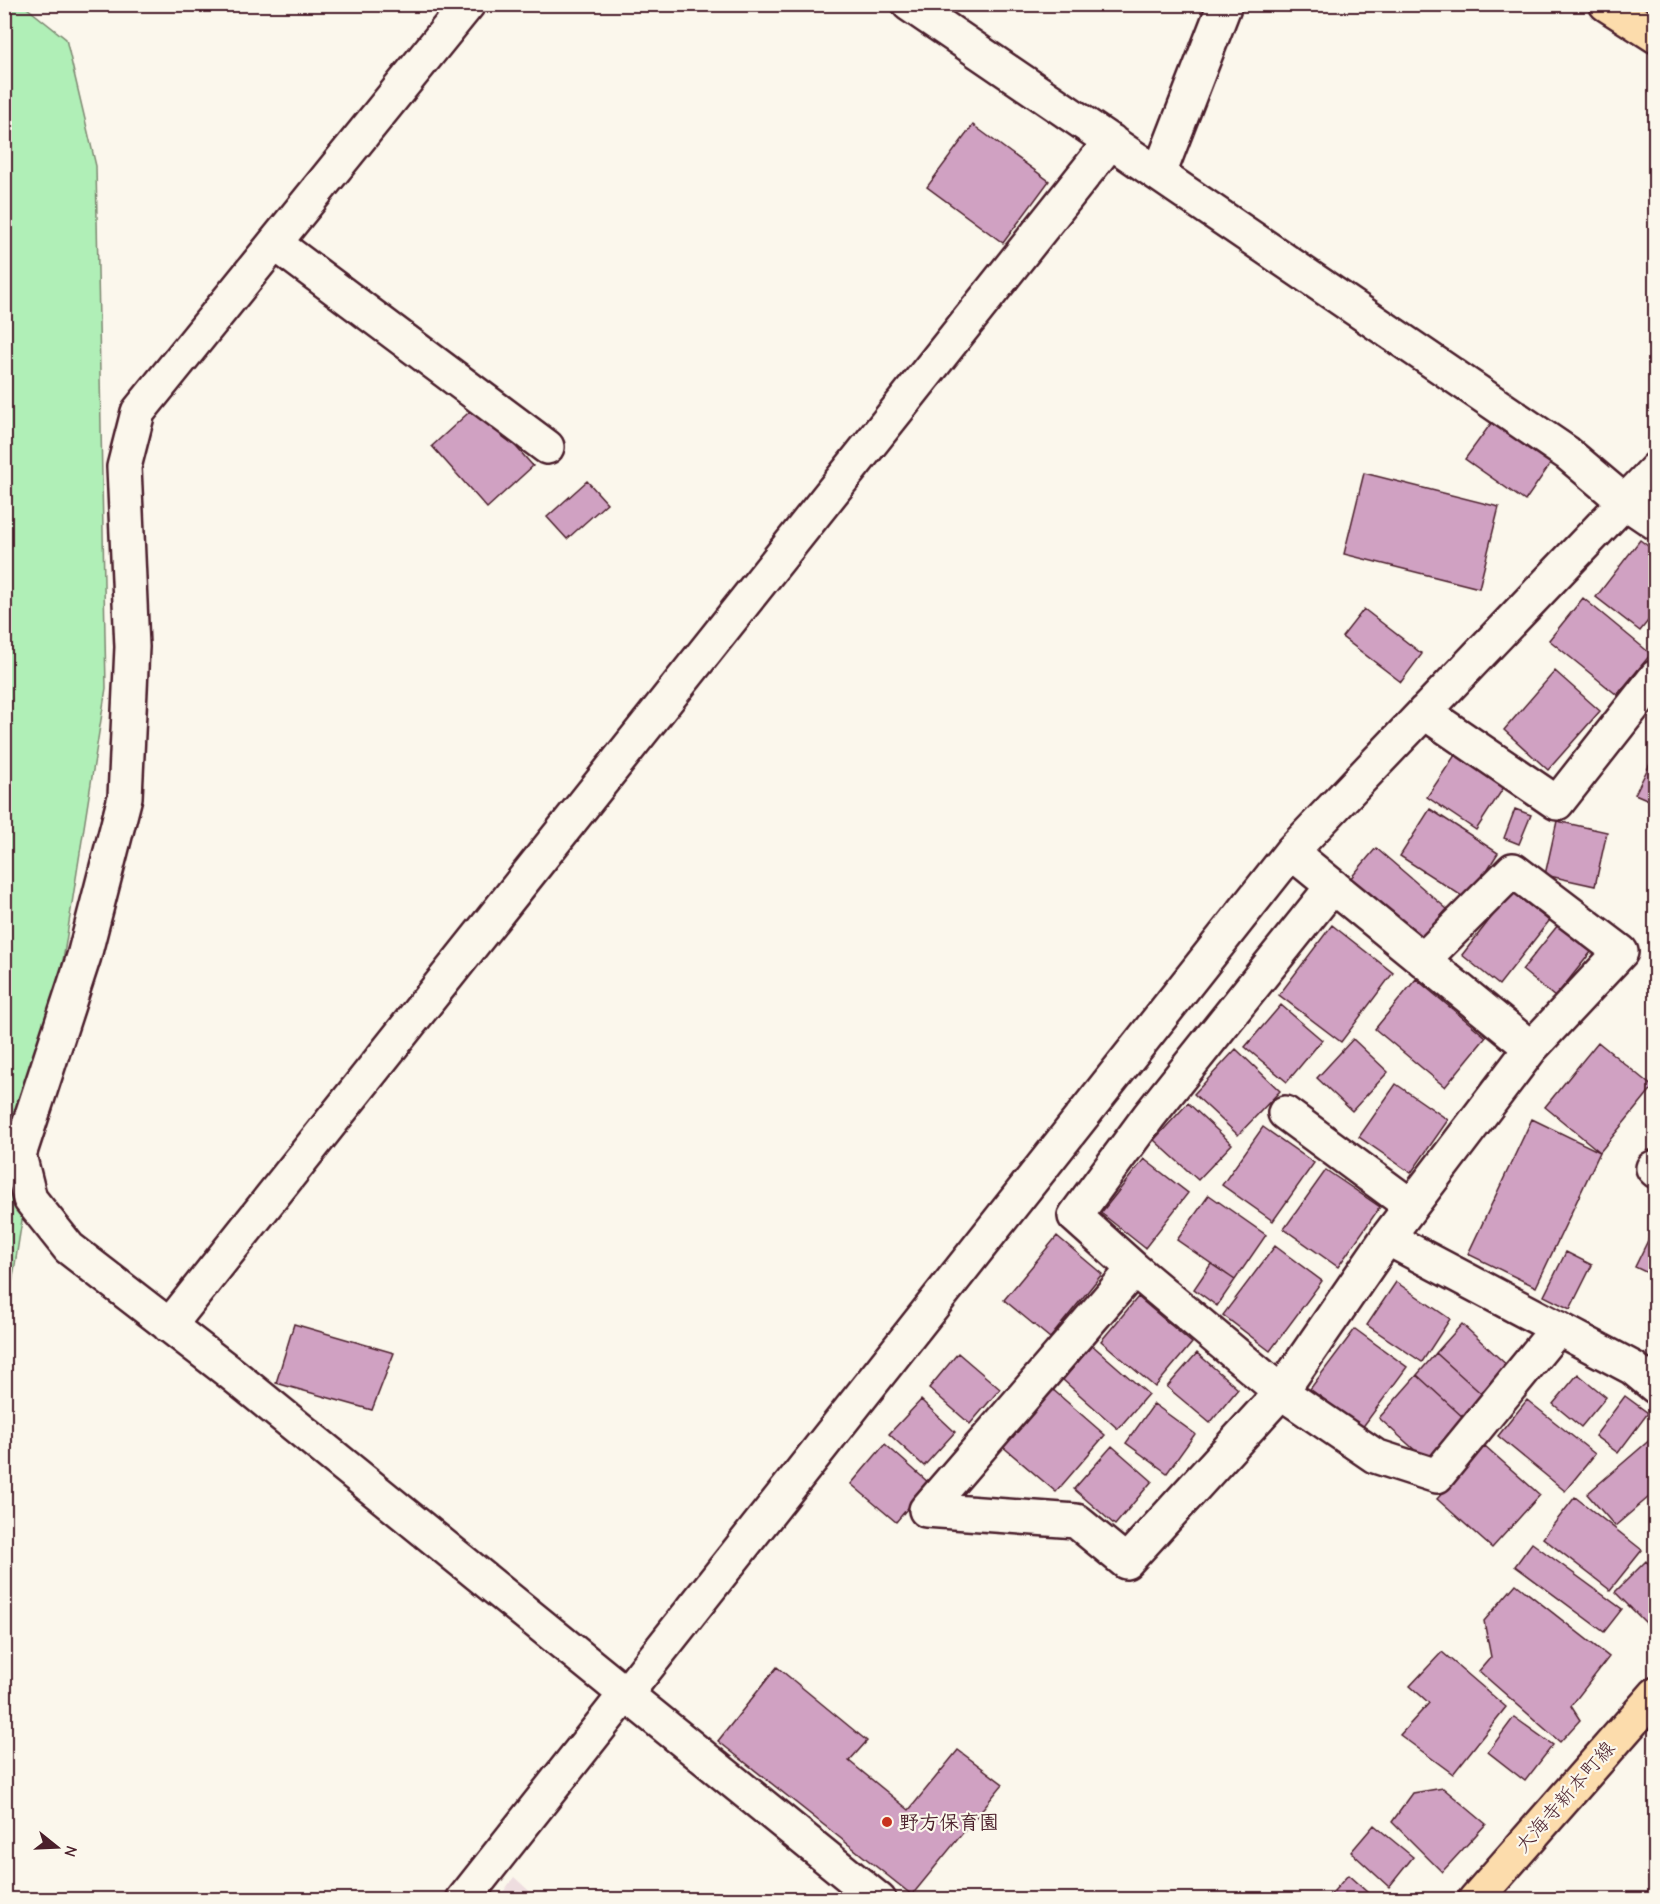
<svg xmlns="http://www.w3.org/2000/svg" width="1660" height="1904" viewBox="0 0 1660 1904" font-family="'Comic Neue','Klee One',sans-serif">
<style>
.built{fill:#eedddf}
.green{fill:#b0efb7;stroke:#7d8771;stroke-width:1.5}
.building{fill:#d0a1c2;stroke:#4a1f2b;stroke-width:1.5}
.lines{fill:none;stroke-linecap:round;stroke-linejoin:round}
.minor-casing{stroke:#4a1f2b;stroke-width:38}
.major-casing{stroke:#4a1f2b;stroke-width:38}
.highway-casing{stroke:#4a1f2b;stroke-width:38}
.minor{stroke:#fbf7ec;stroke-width:33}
.major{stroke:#fcdcac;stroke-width:33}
.highway{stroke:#fcdcac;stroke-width:33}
.poi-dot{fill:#c8321e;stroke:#fbf7ec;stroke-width:2}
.labels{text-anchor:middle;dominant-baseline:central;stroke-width:4.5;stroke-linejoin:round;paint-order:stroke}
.street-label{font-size:20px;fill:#4a1f2b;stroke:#fbf7ec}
.poi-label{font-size:20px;font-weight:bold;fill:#4a1f2b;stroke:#fbf7ec;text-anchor:start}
</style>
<rect width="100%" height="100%" fill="#fbf7ec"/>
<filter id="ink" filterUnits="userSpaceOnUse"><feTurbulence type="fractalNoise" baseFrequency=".0167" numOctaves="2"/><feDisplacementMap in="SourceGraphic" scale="12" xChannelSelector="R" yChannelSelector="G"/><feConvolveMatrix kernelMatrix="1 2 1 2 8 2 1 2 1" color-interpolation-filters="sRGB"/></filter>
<g filter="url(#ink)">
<!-- built -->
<path class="built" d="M514 1877 538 1899H498Z"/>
<!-- green -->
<path class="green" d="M22 4 66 39 96 166 106 688 5 1328 4 5Z"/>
<!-- building -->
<path class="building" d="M973 125 1049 181 1003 243 927 187Z
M478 404 533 466 487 508 432 446Z
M1492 422 1551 463 1525 501 1465 459Z
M1364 473 1499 507 1479 588 1344 554Z
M587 481 607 503 567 539 547 517Z
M1640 540 1656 552V611L1640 631 1596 597Z
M1583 598 1651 654 1617 695 1549 640Z
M1364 609 1422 654 1401 682 1342 637Z
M1555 671 1600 711 1548 770 1504 730Z
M1459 749 1508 781 1476 830 1427 797Z
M1656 752V803L1635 794Z
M1430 809 1498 853 1468 900 1400 856Z
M1515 809 1531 815 1519 844 1504 838Z
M1557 821 1607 832 1595 886 1545 875Z
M1376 848 1447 909 1421 939 1350 879Z
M1512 891 1549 921 1499 985 1462 955Z
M1332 925 1393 973 1341 1042 1279 995Z
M1558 925 1591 952 1555 997 1522 970Z
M1656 960V980L1647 975Z
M1416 979 1486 1037 1445 1087 1375 1029Z
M1281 1005 1322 1040 1287 1082 1245 1047Z
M1353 1039 1388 1072 1352 1111 1317 1078Z
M1598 1042 1653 1087 1600 1152 1545 1107Z
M1236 1049 1280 1091 1238 1135 1194 1094Z
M1396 1084 1448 1120 1411 1173 1359 1137Z
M1188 1103 1232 1144 1198 1180 1154 1140Z
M1532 1119 1600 1152 1536 1287 1468 1254Z
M1263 1127 1314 1163 1273 1221 1222 1185Z
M1144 1159 1188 1193 1145 1248 1101 1213Z
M1326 1170 1380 1207 1338 1267 1284 1229Z
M1209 1195 1266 1235 1235 1280 1177 1240Z
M1656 1224V1277L1635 1267Z
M1057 1236 1102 1274 1050 1338 1004 1300Z
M1275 1246 1322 1281 1270 1351 1223 1315Z
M1566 1252 1592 1265 1570 1309 1544 1296Z
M1211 1264 1235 1280 1217 1306 1194 1289Z
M1396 1282 1450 1319 1422 1362 1367 1325Z
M1138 1297 1192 1343 1155 1387 1101 1341Z
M294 1324 394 1353 372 1410 276 1383Z
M1462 1324 1510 1368 1485 1397 1436 1353Z
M1355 1329 1407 1367 1362 1428 1310 1389Z
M1092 1345 1148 1394 1118 1429 1063 1380Z
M958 1353 1000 1389 970 1424 929 1388Z
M1197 1353 1238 1389 1210 1423 1167 1387Z
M1436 1353 1485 1397 1465 1419 1417 1375Z
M1578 1374 1606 1397 1581 1427 1553 1404Z
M1417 1375 1465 1419 1427 1461 1379 1418Z
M1051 1388 1105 1435 1056 1492 1002 1446Z
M1625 1396 1648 1413 1618 1453 1595 1436Z
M921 1400 955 1432 924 1466 889 1434Z
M1527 1400 1595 1454 1565 1491 1498 1436Z
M1154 1404 1195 1434 1167 1473 1126 1443Z
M1652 1438 1656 1442V1491L1615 1526 1587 1494Z
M885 1444 929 1483 896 1522 851 1484Z
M1112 1446 1152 1481 1115 1525 1074 1489Z
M1485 1446 1540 1495 1492 1548 1437 1499Z
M1575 1497 1642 1550 1610 1590 1543 1538Z
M1532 1543 1622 1609 1604 1632 1515 1566Z
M1646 1561 1656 1571V1625L1652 1629 1615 1592Z
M1516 1584 1609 1657 1571 1706 1580 1720 1560 1742 1479 1671 1491 1657 1484 1621Z
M1442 1652 1506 1707 1453 1774 1400 1735 1429 1703 1410 1686Z
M777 1667 867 1741 849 1761 909 1810 958 1750 1003 1784 912 1895 718 1741Z
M1514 1717 1553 1745 1525 1781 1488 1752Z
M1443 1788 1486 1824 1442 1872 1392 1822 1413 1793Z
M1374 1825 1413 1857 1389 1887 1351 1852Z
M1348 1875 1376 1900H1326Z"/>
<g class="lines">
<!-- minor casing -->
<g class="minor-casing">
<path id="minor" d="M468 4 138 412 124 467 132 647 125 797 84 956 19 1155 30 1199 69 1248 232 1374 879 1900
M909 4 1567 453 1625 502 1656 523
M1159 174 1225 4
M276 244 547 447
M1424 712 1557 803 1656 677
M1291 852 1531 1048 1387 1238 1633 1368 1656 1387
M1333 886 1149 1116 1075 1216 1134 1269 926 1510 1076 1521 1126 1562 1281 1392 1387 1238
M1423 960 1513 870 1621 952 1531 1048
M1285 1113 1411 1206
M1653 1168 1656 1171
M1134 1269 1281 1392 1375 1456 1437 1476 1558 1328
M169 1326 1111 141
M463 1900 1291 852 1656 469"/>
</g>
<!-- major casing -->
<g class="major-casing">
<path id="major" d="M1475 1900 1656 1694"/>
</g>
<!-- highway casing -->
<g class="highway-casing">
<path id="highway" d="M1606 4 1656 36"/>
</g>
<!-- minor -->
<use href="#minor" class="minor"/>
<!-- major -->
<use href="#major" class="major"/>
<!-- highway -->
<use href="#highway" class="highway"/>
</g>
</g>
<!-- markers -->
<circle class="poi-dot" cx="887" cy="1822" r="6"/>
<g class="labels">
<!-- street labels -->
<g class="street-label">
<text transform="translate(1565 1797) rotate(-49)">大海寺新本町線</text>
</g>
<!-- poi labels -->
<g class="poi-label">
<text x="899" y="1822">野方保育園</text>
</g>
</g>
<!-- margin -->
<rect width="1660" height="1904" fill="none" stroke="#fbf7ec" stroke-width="24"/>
<rect x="12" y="12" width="1636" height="1880" fill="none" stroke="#4a1f2b" stroke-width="2" filter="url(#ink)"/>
<!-- north arrow -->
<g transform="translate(57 1847) rotate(108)" stroke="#fbf7ec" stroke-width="4.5" paint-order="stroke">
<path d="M0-4.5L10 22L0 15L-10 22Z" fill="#4a1f2b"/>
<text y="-9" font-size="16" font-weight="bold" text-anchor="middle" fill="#4a1f2b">N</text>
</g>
</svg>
